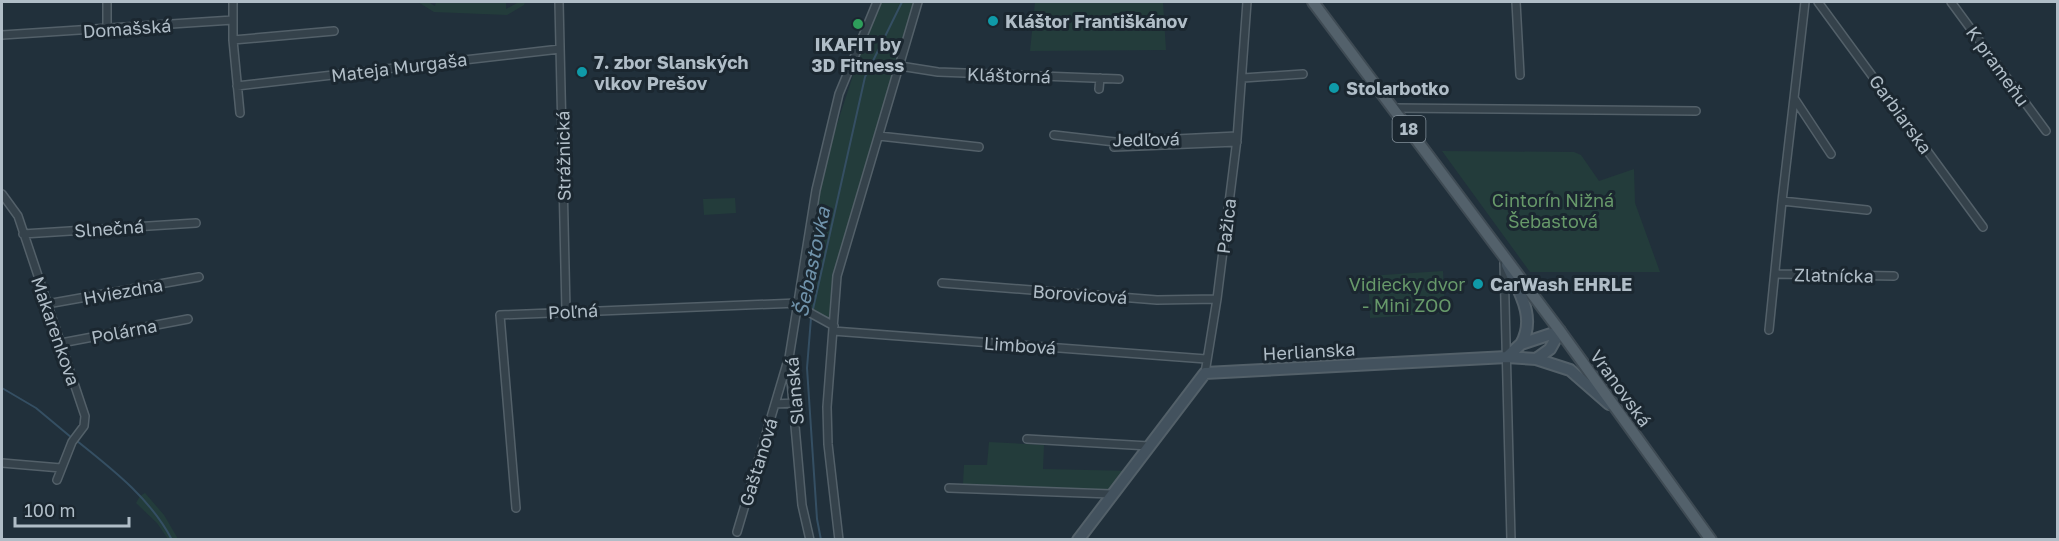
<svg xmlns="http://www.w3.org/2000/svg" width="2059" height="541" viewBox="0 0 2059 541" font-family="'Golos Text',sans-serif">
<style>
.green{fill:#233c3b}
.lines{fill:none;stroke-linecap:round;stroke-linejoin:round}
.stream{stroke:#354f63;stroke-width:2}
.street-casing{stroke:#536069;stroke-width:10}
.secondary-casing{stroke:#536069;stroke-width:14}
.primary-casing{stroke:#3f4b54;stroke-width:14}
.street{stroke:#35424b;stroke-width:7}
.secondary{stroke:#43525e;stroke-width:10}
.primary{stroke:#53616b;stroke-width:10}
.culture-dot{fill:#0f9aa8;stroke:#1b2730;stroke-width:2}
.leisure-dot{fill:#2e9e5b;stroke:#1b2730;stroke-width:2}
.labels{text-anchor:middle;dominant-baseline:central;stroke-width:6;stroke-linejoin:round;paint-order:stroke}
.shield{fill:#1b2730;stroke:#83909a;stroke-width:1.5}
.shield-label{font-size:16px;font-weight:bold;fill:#b0bdc7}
.poi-label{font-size:18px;font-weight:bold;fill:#b0bdc7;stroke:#1b2730;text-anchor:start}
.street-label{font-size:18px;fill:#b0bdc7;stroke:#1b2730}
.park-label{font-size:18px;fill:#67996a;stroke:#1b2730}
.water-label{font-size:20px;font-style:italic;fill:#7093ab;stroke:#1b2730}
</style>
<rect width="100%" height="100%" fill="#21303b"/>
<!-- green -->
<path class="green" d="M418 2H428L435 6 436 2H506V9L519 2H525L524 5 507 15 434 12Z
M877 2H919L848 239 834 324 800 305 825 161Z
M1035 2H1163L1166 50 1030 51Z
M1442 151 1574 152 1581 155 1599 181 1634 169 1635 203 1660 272H1530Z
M735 198 736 213 704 215 703 199Z
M1443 271 1445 313 1370 318 1368 276Z
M989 442 1044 445 1043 469 1133 471 1119 491 963 484 964 465H987Z
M145 493 164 515 178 539H168L157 523 136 503 140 496Z"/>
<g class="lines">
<!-- stream -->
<path class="stream" d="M2 388 36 408 72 438
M77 441C112 469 151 499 172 540
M821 540 817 519 807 368 811 318 865 77 902 2"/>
<!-- street casing -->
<g class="street-casing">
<path id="street" d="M233 2V40L240 113
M559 2 566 311
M1516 2 1520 75
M1805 2 1794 98 1831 154
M1818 2 1983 227
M1951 2 2046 131
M107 30V2
M2 35 233 20
M233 40 334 31
M900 66 938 72 1119 79
M1243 78 1303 74
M237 86 560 49
M1099 89 1100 78
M1794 98 1782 201 1867 210
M1393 108 1696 111
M1054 135 1115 142 1237 136
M879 136 979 147
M1114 147 1237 142
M2 194 18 216 85 416 84 426 72 442 57 480
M23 234 196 223
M1504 263 1511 540
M1775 274 1894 276
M942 283 1157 300 1217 299
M47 304 199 277
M1769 330 1782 201
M833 331 1206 359
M61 343 188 319
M1205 373 1217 299 1237 139 1247 2
M775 404 794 403
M1027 439 1149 446
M2 463 61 468
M949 488 1111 494
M516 508 500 315 798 303 805 310 834 326
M737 532 788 360
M810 540 802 505 789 358 816 190 839 94 877 2
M839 540 828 444 827 407 837 276 918 2"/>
</g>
<!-- secondary casing -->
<g class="secondary-casing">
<path id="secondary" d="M1507 265C1518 290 1537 317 1521 344
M1507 357 1521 344 1560 331
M1536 359 1570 370 1609 404
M1078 540 1205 373 1507 357 1536 359 1550 349 1560 331"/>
</g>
<!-- primary casing -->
<g class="primary-casing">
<path id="primary" d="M1313 2 1560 331 1711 540"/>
</g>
<!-- street -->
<use href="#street" class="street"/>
<!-- secondary -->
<use href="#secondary" class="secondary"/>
<!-- primary -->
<use href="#primary" class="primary"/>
</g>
<!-- markers -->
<g class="culture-dot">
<circle cx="993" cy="21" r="6"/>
<circle cx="582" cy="72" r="6"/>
<circle cx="1334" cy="88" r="6"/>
<circle cx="1478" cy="284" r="6"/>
</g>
<circle class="leisure-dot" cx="858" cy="24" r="6"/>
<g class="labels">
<!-- shield labels -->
<rect class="shield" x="1392.5" y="116" width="33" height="26" rx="4.5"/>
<g class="shield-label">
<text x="1409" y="129">18</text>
</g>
<!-- poi labels -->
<g class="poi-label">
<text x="1005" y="21">Kláštor Františkánov</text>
<text x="858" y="44" text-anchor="middle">IKAFIT by<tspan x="858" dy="21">3D Fitness</tspan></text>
<text x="594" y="62">7. zbor Slanských<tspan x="594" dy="21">vlkov Prešov</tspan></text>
<text x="1346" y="88">Stolarbotko</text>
<text x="1490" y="284">CarWash EHRLE</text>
</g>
<!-- street labels -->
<g class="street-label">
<text transform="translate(127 28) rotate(-4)">Domašská</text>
<text transform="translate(1998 66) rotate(54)">K prameňu</text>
<text transform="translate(399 67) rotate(-7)">Mateja Murgaša</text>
<text transform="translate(1009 75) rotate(2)">Kláštorná</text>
<text transform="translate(1901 114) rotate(54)">Garbiarska</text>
<text transform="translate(1146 139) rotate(-1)">Jedľová</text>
<text transform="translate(563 156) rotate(-91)">Strážnická</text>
<text transform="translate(1226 226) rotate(-83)">Pažica</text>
<text transform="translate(109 228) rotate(-4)">Slnečná</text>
<text transform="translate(1834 275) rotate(1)">Zlatnícka</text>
<text transform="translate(123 291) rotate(-10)">Hviezdna</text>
<text transform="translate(1080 294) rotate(4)">Borovicová</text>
<text transform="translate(573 311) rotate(-3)">Poľná</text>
<text transform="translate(56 331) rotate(71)">Makarenkova</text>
<text transform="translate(124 331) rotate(-11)">Polárna</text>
<text transform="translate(1020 345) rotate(4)">Limbová</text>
<text transform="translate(1309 351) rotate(-3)">Herlianska</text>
<text transform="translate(1621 388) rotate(54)">Vranovská</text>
<text transform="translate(794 391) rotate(-95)">Slanská</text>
<text transform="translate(758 462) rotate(-73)">Gaštanová</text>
</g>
<!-- park labels -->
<g class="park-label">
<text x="1553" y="200">Cintorín Nižná<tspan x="1553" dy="21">Šebastová</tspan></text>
<text x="1407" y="284">Vidiecky dvor<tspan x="1407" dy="21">- Mini ZOO</tspan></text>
</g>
<!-- water labels -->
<g class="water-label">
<text transform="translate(811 262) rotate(-78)">Šebastovka</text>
</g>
</g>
<!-- border -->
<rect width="2059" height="541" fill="none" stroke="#b0bdc7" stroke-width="6"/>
<!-- scale -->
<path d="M15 517v9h114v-9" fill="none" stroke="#b0bdc7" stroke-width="3"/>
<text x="24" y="517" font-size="18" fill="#b0bdc7" stroke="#1b2730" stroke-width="4.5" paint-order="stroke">100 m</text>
</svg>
